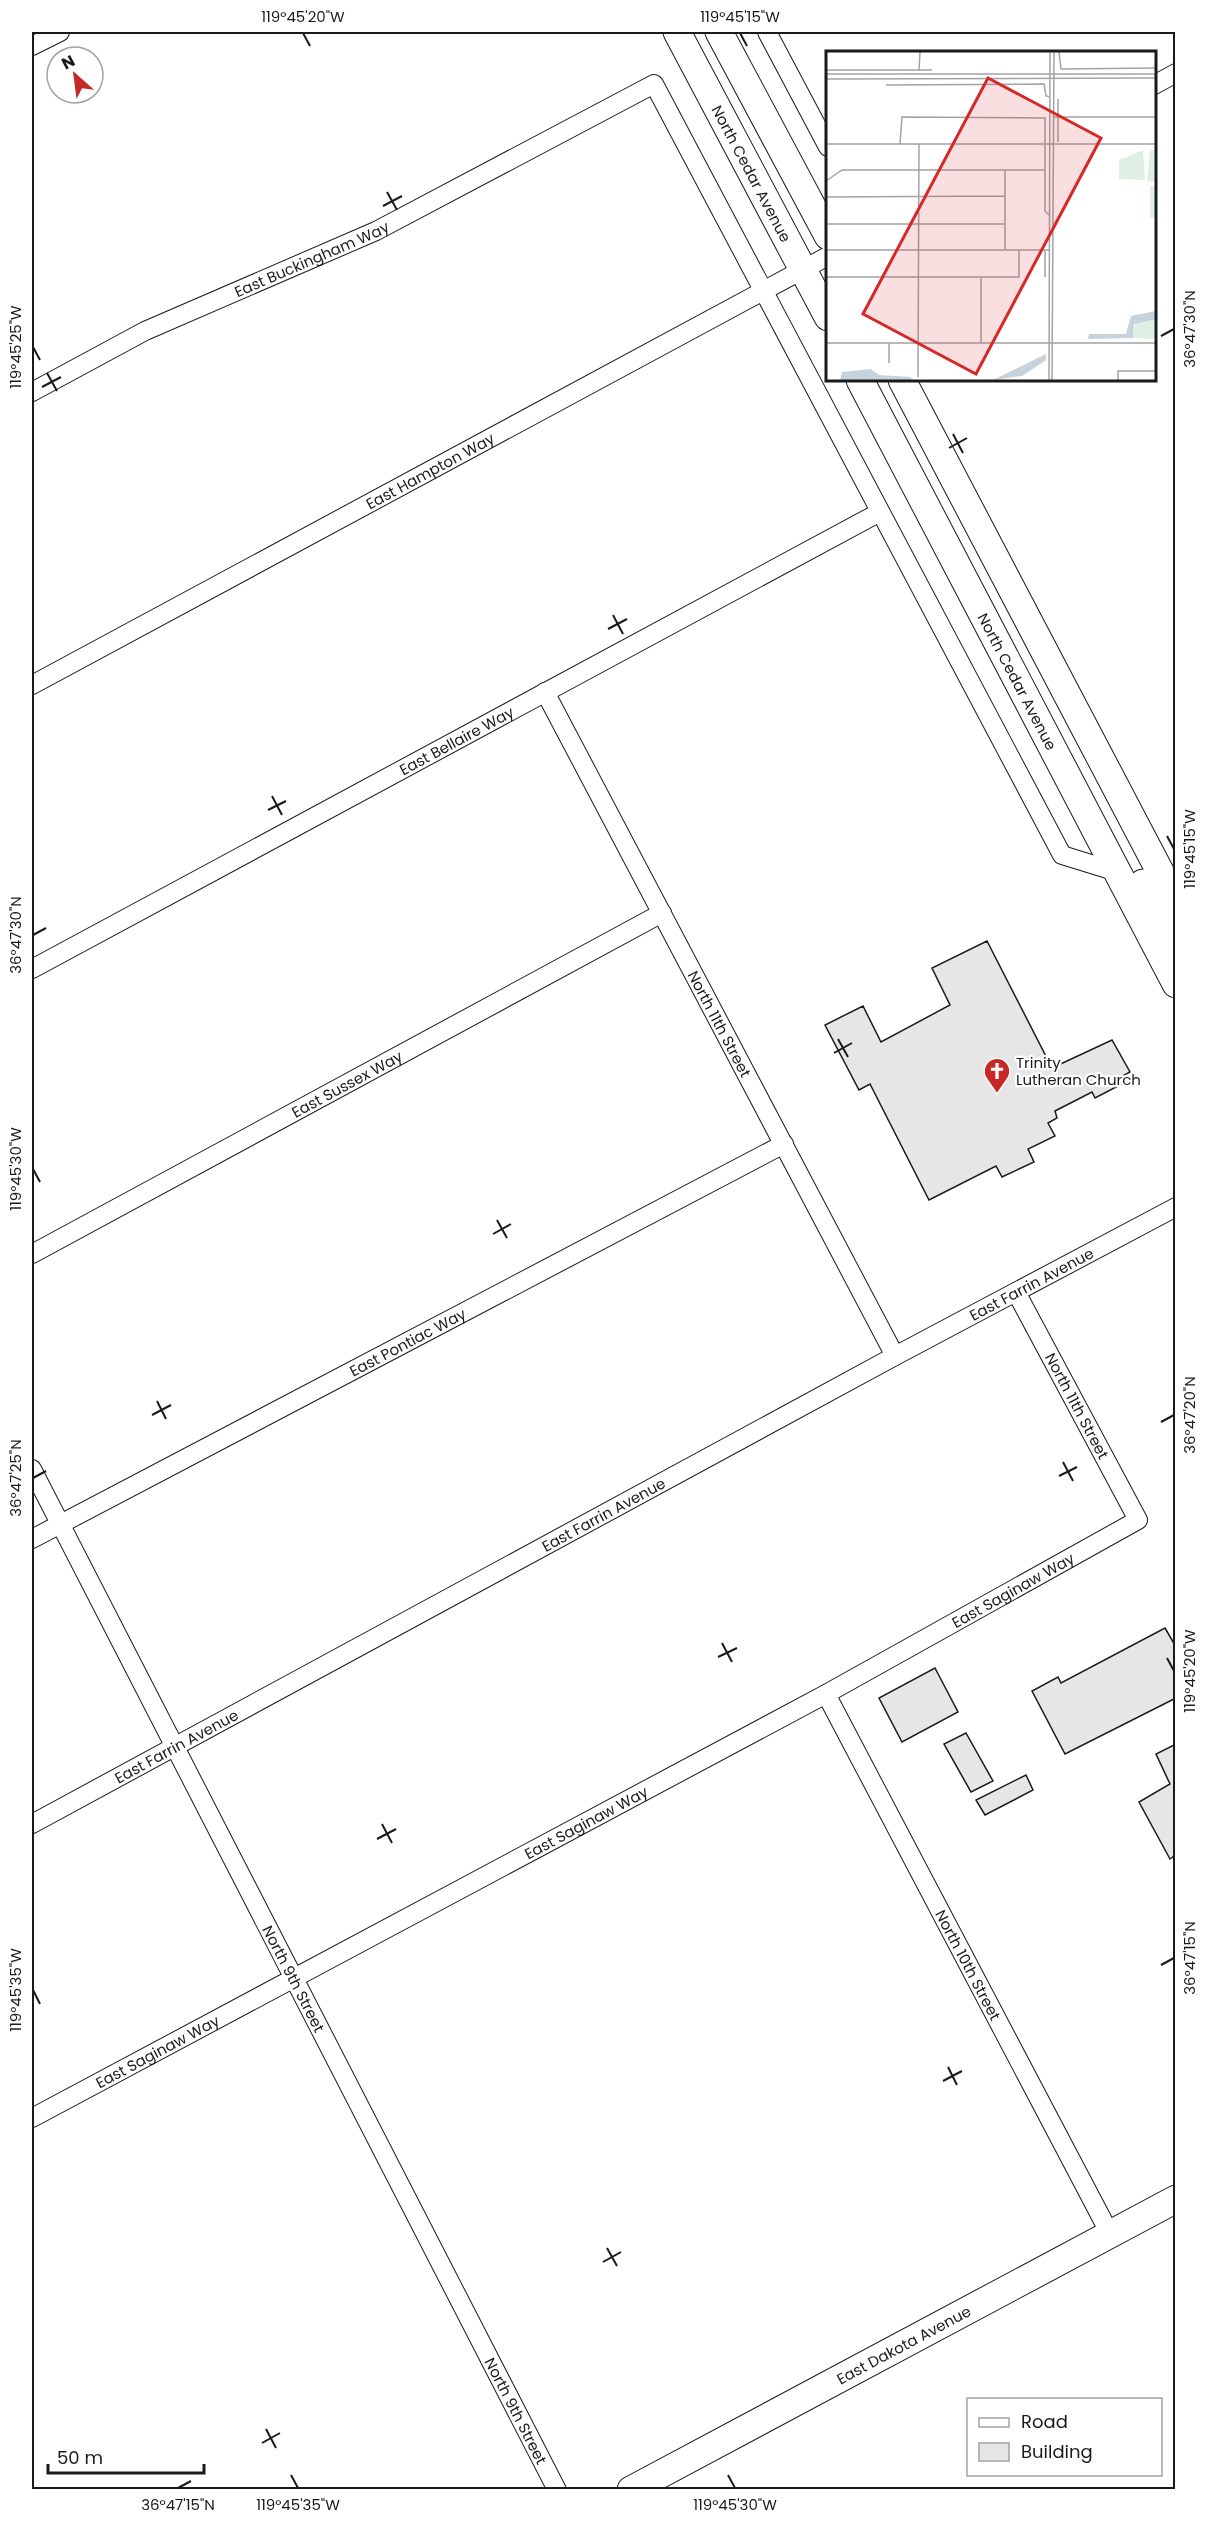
<svg xmlns="http://www.w3.org/2000/svg" width="1207" height="2521" viewBox="0 0 1207 2521" font-family="Poppins,sans-serif">
<style>
.building{fill:#e6e6e6;stroke:#1a1a1a;stroke-width:1.5}
.lines{fill:none;stroke-linecap:round;stroke-linejoin:round}
.street-casing{stroke:#1a1a1a;stroke-width:20}
.secondary-casing{stroke:#1a1a1a;stroke-width:29}
.street{stroke:#fff;stroke-width:18}
.secondary{stroke:#fff;stroke-width:27}
.ticks{fill:none;stroke:#1a1a1a;stroke-width:2}
.labels{text-anchor:middle;dominant-baseline:central;stroke-width:4.5;stroke-linejoin:round;paint-order:stroke}
.street-label{font-size:15px;fill:#1a1a1a;stroke:#fff}
.poi-label{font-size:15px;fill:#1a1a1a;stroke:#fff;text-anchor:start}
.inset-road{fill:none;stroke:#a3a3a3;stroke-width:1.5}
.view{fill:#d62828;fill-opacity:0.15;stroke:#d62828;stroke-width:3}
.inset-edge{fill:none;stroke:#1a1a1a;stroke-width:3}
.neatline{fill:none;stroke:#1a1a1a;stroke-width:2}
.ticks-label{font-size:15px;text-anchor:middle;fill:#1a1a1a}
</style>
<rect width="100%" height="100%" fill="#fff"/>
<!-- building -->
<path class="building" d="M987 941 1052 1068 1112 1040 1130 1072 1119 1078 1122 1084 1095 1098 1092 1092 1055 1111 1057 1118 1048 1123 1055 1136 1028 1149 1034 1162 1002 1177 996 1166 929 1200 870 1084 859 1090 825 1025 863 1006 881 1042 950 1005 932 968Z
M1165 1628 1176 1647V1698L1065 1754 1032 1691 1058 1677 1061 1683Z
M935 1668 958 1712 902 1742 879 1698Z
M966 1733 993 1781 971 1792 944 1744Z
M1176 1744V1859L1174 1856 1170 1859 1139 1802 1170 1784 1156 1754Z
M1026 1775 1033 1790 985 1815 976 1800Z"/>
<g class="lines">
<!-- street casing -->
<g class="street-casing">
<g id="street">
<path d="M767 32 828 147"/>
<path d="M32 46 60 32"/>
<path d="M1154 85 1176 73"/>
<path id="s1" d="M32 392 145 331 376 231 654 84 1062 855 1117 872"/>
<path id="s2" d="M32 685 828 256"/>
<path id="s3" d="M545 692 895 1356"/>
<path id="s4" d="M32 969 880 512"/>
<path id="s5" d="M32 1254 662 913"/>
<path id="s6" d="M32 1469 557 2490"/>
<path id="s7" d="M32 1539 784 1144"/>
<path id="s8" d="M826 1694 1110 2234"/>
<path id="s9" d="M32 1824 895 1356 1176 1207"/>
<path id="s10" d="M32 2118 826 1694 1138 1520 1016 1292"/>
</g>
</g>
<!-- secondary casing -->
<g class="secondary-casing">
<g id="secondary">
<path id="s11" d="M677 32 828 317"/>
<path d="M719 32 828 236"/>
<path id="s12" d="M860 380 1176 984"/>
<path d="M902 380 1176 902"/>
<path d="M1143 883 1176 942"/>
<path id="s13" d="M631 2490 1176 2199"/>
</g>
</g>
<!-- street -->
<use href="#street" class="street"/>
<!-- secondary -->
<use href="#secondary" class="secondary"/>
</g>
<!-- ticks -->
<path class="ticks" d="M303 33 310 46M740 33 747 46M387 192 397 210M383 206 402 196M1161 336 1174 329M33 347 40 360M47 373 57 391M42 387 61 377M953 434 963 453M949 448 967 438M613 615 623 634M608 629 627 619M272 796 282 815M268 810 286 801M1167 836 1174 849M33 935 46 928M838 1039 848 1057M834 1053 852 1043M33 1169 40 1182M497 1220 507 1238M493 1234 511 1224M157 1401 166 1419M152 1415 171 1405M1161 1422 1174 1415M1063 1462 1073 1481M1059 1476 1077 1467M33 1478 46 1471M722 1643 732 1662M718 1657 737 1648M1167 1658 1174 1671M382 1824 392 1843M377 1839 396 1829M1161 1965 1174 1958M33 1990 40 2004M948 2067 957 2085M943 2081 962 2071M607 2248 617 2266M603 2262 621 2252M266 2429 276 2448M262 2443 280 2433M291 2475 298 2488M728 2475 735 2488M178 2488 191 2481"/>
<!-- icons -->
<defs>
<g id="church-pin" transform="scale(1.35)"><path d="M0 17L-7.5 6A9.5 9.5 0 1 1 7.5 6Z" fill="#c62828" stroke="#fff"/><path d="M-1.2-6h2.4v3.5h3.3v2.4h-3.3V6h-2.4V-.1h-3.3v-2.4h3.3Z" fill="#fff"/></g>
</defs>
<g fill-rule="evenodd">
<use href="#church-pin" x="997" y="1071"/>
</g>
<g class="labels">
<!-- street labels -->
<g class="street-label">
<text stroke="none"><textPath href="#s11" startOffset="160">North Cedar Avenue</textPath></text>
<text stroke="none"><textPath href="#s1" startOffset="310">East Buckingham Way</textPath></text>
<text stroke="none"><textPath href="#s2" startOffset="452">East Hampton Way</textPath></text>
<text stroke="none"><textPath href="#s12" startOffset="340">North Cedar Avenue</textPath></text>
<text stroke="none"><textPath href="#s4" startOffset="482">East Bellaire Way</textPath></text>
<text stroke="none"><textPath href="#s3" startOffset="375">North 11th Street</textPath></text>
<text stroke="none"><textPath href="#s5" startOffset="358">East Sussex Way</textPath></text>
<text stroke="none"><textPath href="#s9" startOffset="1136">East Farrin Avenue</textPath></text>
<text stroke="none"><textPath href="#s7" startOffset="424">East Pontiac Way</textPath></text>
<text transform="translate(1077 1406) rotate(62)">North 11th Street</text>
<text stroke="none"><textPath href="#s9" startOffset="650">East Farrin Avenue</textPath></text>
<text stroke="none"><textPath href="#s10" startOffset="1114">East Saginaw Way</textPath></text>
<text stroke="none"><textPath href="#s9" startOffset="164">East Farrin Avenue</textPath></text>
<text stroke="none"><textPath href="#s10" startOffset="628">East Saginaw Way</textPath></text>
<text stroke="none"><textPath href="#s8" startOffset="306">North 10th Street</textPath></text>
<text stroke="none"><textPath href="#s6" startOffset="573">North 9th Street</textPath></text>
<text stroke="none"><textPath href="#s10" startOffset="142">East Saginaw Way</textPath></text>
<text stroke="none"><textPath href="#s13" startOffset="309">East Dakota Avenue</textPath></text>
<text stroke="none"><textPath href="#s6" startOffset="1059">North 9th Street</textPath></text>
</g>
<!-- poi labels -->
<g class="poi-label">
<text x="1016" y="1062">Trinity<tspan x="1016" dy="17">Lutheran Church</tspan></text>
</g>
</g>
<!-- overview -->
<g transform="translate(826 51)">
<rect width="330" height="330" fill="#fff"/>
<path d="M317 99 319 129 293 128V109ZM324 99H330V131L321 130ZM324 135H330V167H324ZM330 268V288L307 287 309 272Z" fill="#e0efe3"/>
<path d="M330 260V268L308 273 307 287 262 288 263 283H300L305 265ZM220 303V309L196 325 167 329ZM45 318 53 324 84 326 87 329H14L16 321Z" fill="#c6d2dc"/>
<path class="inset-road" d="M233 1 235 18 330 17M0 19H106M93 20 94 1M0 23H330M0 28 330 27M60 34 218 33 220 45 224 46M228 66H330M232 91V48M0 93H330M74 93 76 66 219 67V160L223 164M0 130 16 119H219M0 146 179 145M0 173H179M179 198V119M0 199H223M0 226H193V199M219 226V199M155 291V227M0 292H330M63 292V312M92 326 93 93M223 329 224 1M226 329 228 1M292 329V320H330"/>
<path class="view" d="M162 27 275 87 150 323 37 263Z"/>
<rect width="330" height="330" class="inset-edge"/>
</g>
<!-- border -->
<rect width="1207" height="2521" fill="none" stroke="#ffffff" stroke-width="66"/>
<!-- legend -->
<rect x="967" y="2398" width="195" height="78" fill="#ffffff" stroke="#a3a3a3" stroke-width="1.5"/>
<rect x="979" y="2418" width="30" height="9" fill="#ffffff" stroke="#a3a3a3" stroke-width="1.5"/>
<text x="1021" y="2428" font-size="18" fill="#1a1a1a">Road</text>
<rect x="979" y="2443" width="30" height="18" fill="#e6e6e6" stroke="#a3a3a3" stroke-width="1.5"/>
<text x="1021" y="2458" font-size="18" fill="#1a1a1a">Building</text>
<!-- north arrow -->
<g transform="translate(75 75) rotate(332)"><circle r="28" fill="#ffffff" stroke="#a3a3a3" stroke-width="1.5"/>
<path d="M0-4.5L10 22L0 15L-10 22Z" fill="#c62828"/>
<text y="-9" font-size="16" font-weight="bold" text-anchor="middle" fill="#1a1a1a">N</text>
</g>
<!-- scale -->
<path d="M48 2464v9h156v-9" fill="none" stroke="#1a1a1a" stroke-width="3"/>
<text x="57" y="2464" font-size="18" fill="#1a1a1a" stroke="#ffffff" stroke-width="4.5" paint-order="stroke">50 m</text>
<rect x="33" y="33" width="1141" height="2455" class="neatline"/>
<g class="ticks-label">
<text x="303" y="22">119°45'20"W</text>
<text x="740" y="22">119°45'15"W</text>
<text transform="translate(1190 329) rotate(-90)" y="5">36°47'30"N</text>
<text transform="translate(16 347) rotate(-90)" y="5">119°45'25"W</text>
<text transform="translate(1190 849) rotate(-90)" y="5">119°45'15"W</text>
<text transform="translate(16 935) rotate(-90)" y="5">36°47'30"N</text>
<text transform="translate(16 1169) rotate(-90)" y="5">119°45'30"W</text>
<text transform="translate(1190 1415) rotate(-90)" y="5">36°47'20"N</text>
<text transform="translate(16 1478) rotate(-90)" y="5">36°47'25"N</text>
<text transform="translate(1190 1671) rotate(-90)" y="5">119°45'20"W</text>
<text transform="translate(1190 1958) rotate(-90)" y="5">36°47'15"N</text>
<text transform="translate(16 1990) rotate(-90)" y="5">119°45'35"W</text>
<text x="178" y="2510">36°47'15"N</text>
<text x="298" y="2510">119°45'35"W</text>
<text x="735" y="2510">119°45'30"W</text>
</g>
</svg>
